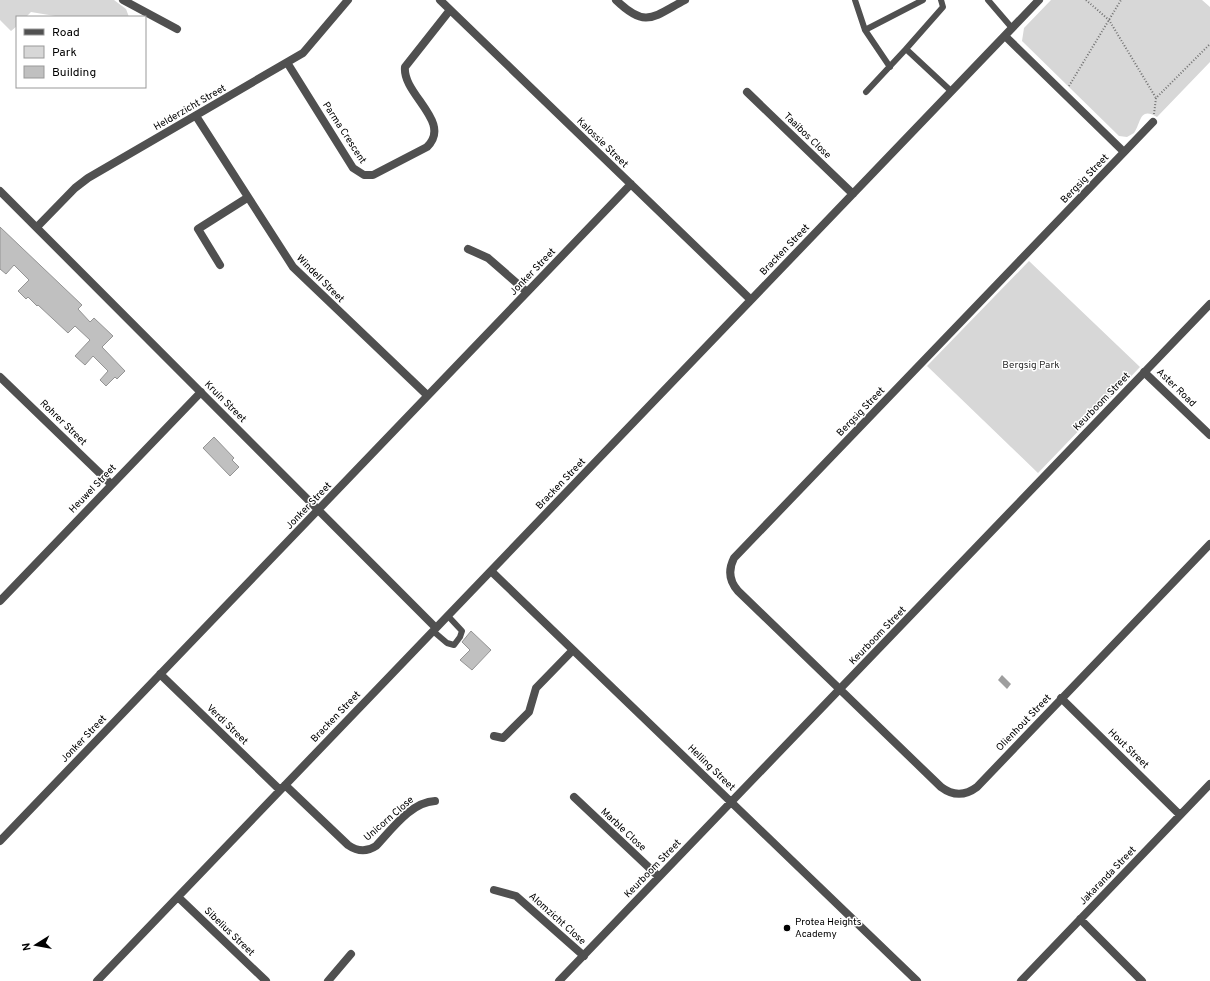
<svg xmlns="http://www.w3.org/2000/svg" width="1210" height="981" viewBox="0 0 1210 981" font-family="Overpass,sans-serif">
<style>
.green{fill:#d7d7d7}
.water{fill:#9e9e9e}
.building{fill:#c0c0c0;stroke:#949494}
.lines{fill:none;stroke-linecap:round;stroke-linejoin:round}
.path{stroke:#727272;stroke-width:2;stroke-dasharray:1 2;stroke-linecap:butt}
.service{stroke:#505050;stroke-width:6}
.minor{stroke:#505050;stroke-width:8}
.poi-dot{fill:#000;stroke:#fff;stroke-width:1.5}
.labels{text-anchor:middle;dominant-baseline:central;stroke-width:3;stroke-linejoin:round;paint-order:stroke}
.street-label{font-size:10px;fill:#000;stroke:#fff}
.park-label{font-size:10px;fill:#2e2e2e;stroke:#fff}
.poi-label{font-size:10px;fill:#000;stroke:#fff;text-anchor:start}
</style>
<rect width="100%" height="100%" fill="#fff"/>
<!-- green -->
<path class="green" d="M0 0H114L126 9 129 17H61L31 12 26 17H17V26L11 31 0 20Z
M1051 0H1202L1210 7V62L1157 117C1139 106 1141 124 1134 133L1127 137 1119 136 1022 41 1024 28Z
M1029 261 1140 367 1038 473 927 366Z"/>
<!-- water -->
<path class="water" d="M1002 675 1011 684 1007 689 998 680Z"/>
<!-- building -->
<path class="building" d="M0 227 82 305 78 309 90 322 94 318 113 336 102 347 125 371 117 379 115 377 106 386 100 380 108 371 93 356 85 365 75 356 90 340 75 326 68 333 38 305 37 306 28 297 26 299 18 291 29 280 14 265 6 274 0 269Z
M214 437 234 458 232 460 239 467 230 476 203 448Z
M471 631 491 650 472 670 460 660 470 650 462 642Z"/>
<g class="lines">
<!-- path -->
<path class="path" d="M1086 0 1109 20 1156 98
M1069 86 1121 0
M1154 114 1156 98 1210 44"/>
<!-- service -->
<path class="service" d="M855 0 865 30
M941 0 943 7 906 49 951 91
M988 0 1012 28
M890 67 865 30 923 0
M866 92 906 49
M433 631 447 643 454 645 460 637 462 631 448 616"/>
<!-- minor -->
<path class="minor" d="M123 0 177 29
M440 0 751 300
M616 0C646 29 653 17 685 0
M1005 36 1124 152
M288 64 353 168 364 175H373L427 147C453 122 402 94 405 67L450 10
M747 92 853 194
M196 116 293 267 427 395
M1153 122 734 558C728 570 729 581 738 591L941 787C953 796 965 796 977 787L1210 544
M0 191 436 628
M37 227 75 188 88 178 303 53 348 0
M468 249 488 258 527 292
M220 265 198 229 247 198
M1144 372 1210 435
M0 377 111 484
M491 571 917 981
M0 601 201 392
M160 674 280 790
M1061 698 1180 815
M494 736 503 738 529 712 536 688 573 650
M285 785 348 845C358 852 367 852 376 846 392 829 411 802 435 801
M574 797 659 877
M0 841 631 184
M494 890 516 896 584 956
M178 897 266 981
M1080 919 1142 981
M97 981 1039 0
M328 981 351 954
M559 981 1210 304
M1021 981 1210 784"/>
</g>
<!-- markers -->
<circle class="poi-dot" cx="787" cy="928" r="4"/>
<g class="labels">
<!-- street labels -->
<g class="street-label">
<text transform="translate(190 108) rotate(-30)">Helderzicht Street</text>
<text transform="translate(344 133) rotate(57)">Parma Crescent</text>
<text transform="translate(807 136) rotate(44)">Taaibos Close</text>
<text transform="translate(602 143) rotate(44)">Kalossie Street</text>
<text transform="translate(1085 179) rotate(-46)">Bergsig Street</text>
<text transform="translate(785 250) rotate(-46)">Bracken Street</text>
<text transform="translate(533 272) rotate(-46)">Jonker Street</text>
<text transform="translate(320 279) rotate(45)">Windell Street</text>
<text transform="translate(1176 388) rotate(44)">Aster Road</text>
<text transform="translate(225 402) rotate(45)">Kruin Street</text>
<text transform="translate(1102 402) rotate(-46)">Keurboom Street</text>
<text transform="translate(861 412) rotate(-46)">Bergsig Street</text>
<text transform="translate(63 423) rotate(44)">Rohrer Street</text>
<text transform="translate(561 484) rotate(-46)">Bracken Street</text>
<text transform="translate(93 489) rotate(-46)">Heuwel Street</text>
<text transform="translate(309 506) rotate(-46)">Jonker Street</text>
<text transform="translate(878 636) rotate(-46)">Keurboom Street</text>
<text transform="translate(336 717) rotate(-46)">Bracken Street</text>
<text transform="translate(1024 723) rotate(-46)">Olienhout Street</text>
<text transform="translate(227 725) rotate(44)">Verdi Street</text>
<text transform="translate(84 739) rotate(-46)">Jonker Street</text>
<text transform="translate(1128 749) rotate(44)">Hout Street</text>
<text transform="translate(711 768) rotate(44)">Helling Street</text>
<text transform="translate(389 819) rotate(-41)">Unicorn Close</text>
<text transform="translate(623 830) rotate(43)">Marble Close</text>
<text transform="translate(653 869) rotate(-46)">Keurboom Street</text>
<text transform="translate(1108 876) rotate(-46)">Jakaranda Street</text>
<text transform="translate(557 919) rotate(42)">Alomzicht Close</text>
<text transform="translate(229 932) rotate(44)">Sibelius Street</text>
</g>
<!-- park labels -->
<g class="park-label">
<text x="1031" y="365">Bergsig Park</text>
</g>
<!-- poi labels -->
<g class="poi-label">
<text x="795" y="922">Protea Heights<tspan x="795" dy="12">Academy</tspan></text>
</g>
</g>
<!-- legend -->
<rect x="16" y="16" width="130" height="72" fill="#ffffff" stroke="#999999"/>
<rect x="24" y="29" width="20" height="6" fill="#505050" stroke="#999999"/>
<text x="52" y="36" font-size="12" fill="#000000">Road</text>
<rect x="24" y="46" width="20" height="12" fill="#d7d7d7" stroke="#999999"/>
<text x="52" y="56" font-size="12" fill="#000000">Park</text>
<rect x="24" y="66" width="20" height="12" fill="#c0c0c0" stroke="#999999"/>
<text x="52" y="76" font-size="12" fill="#000000">Building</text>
<!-- north arrow -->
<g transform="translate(36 945) rotate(259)" stroke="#ffffff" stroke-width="3" paint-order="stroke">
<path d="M0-3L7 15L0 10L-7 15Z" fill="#000000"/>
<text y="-6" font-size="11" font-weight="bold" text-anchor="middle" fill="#000000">N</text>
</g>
</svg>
